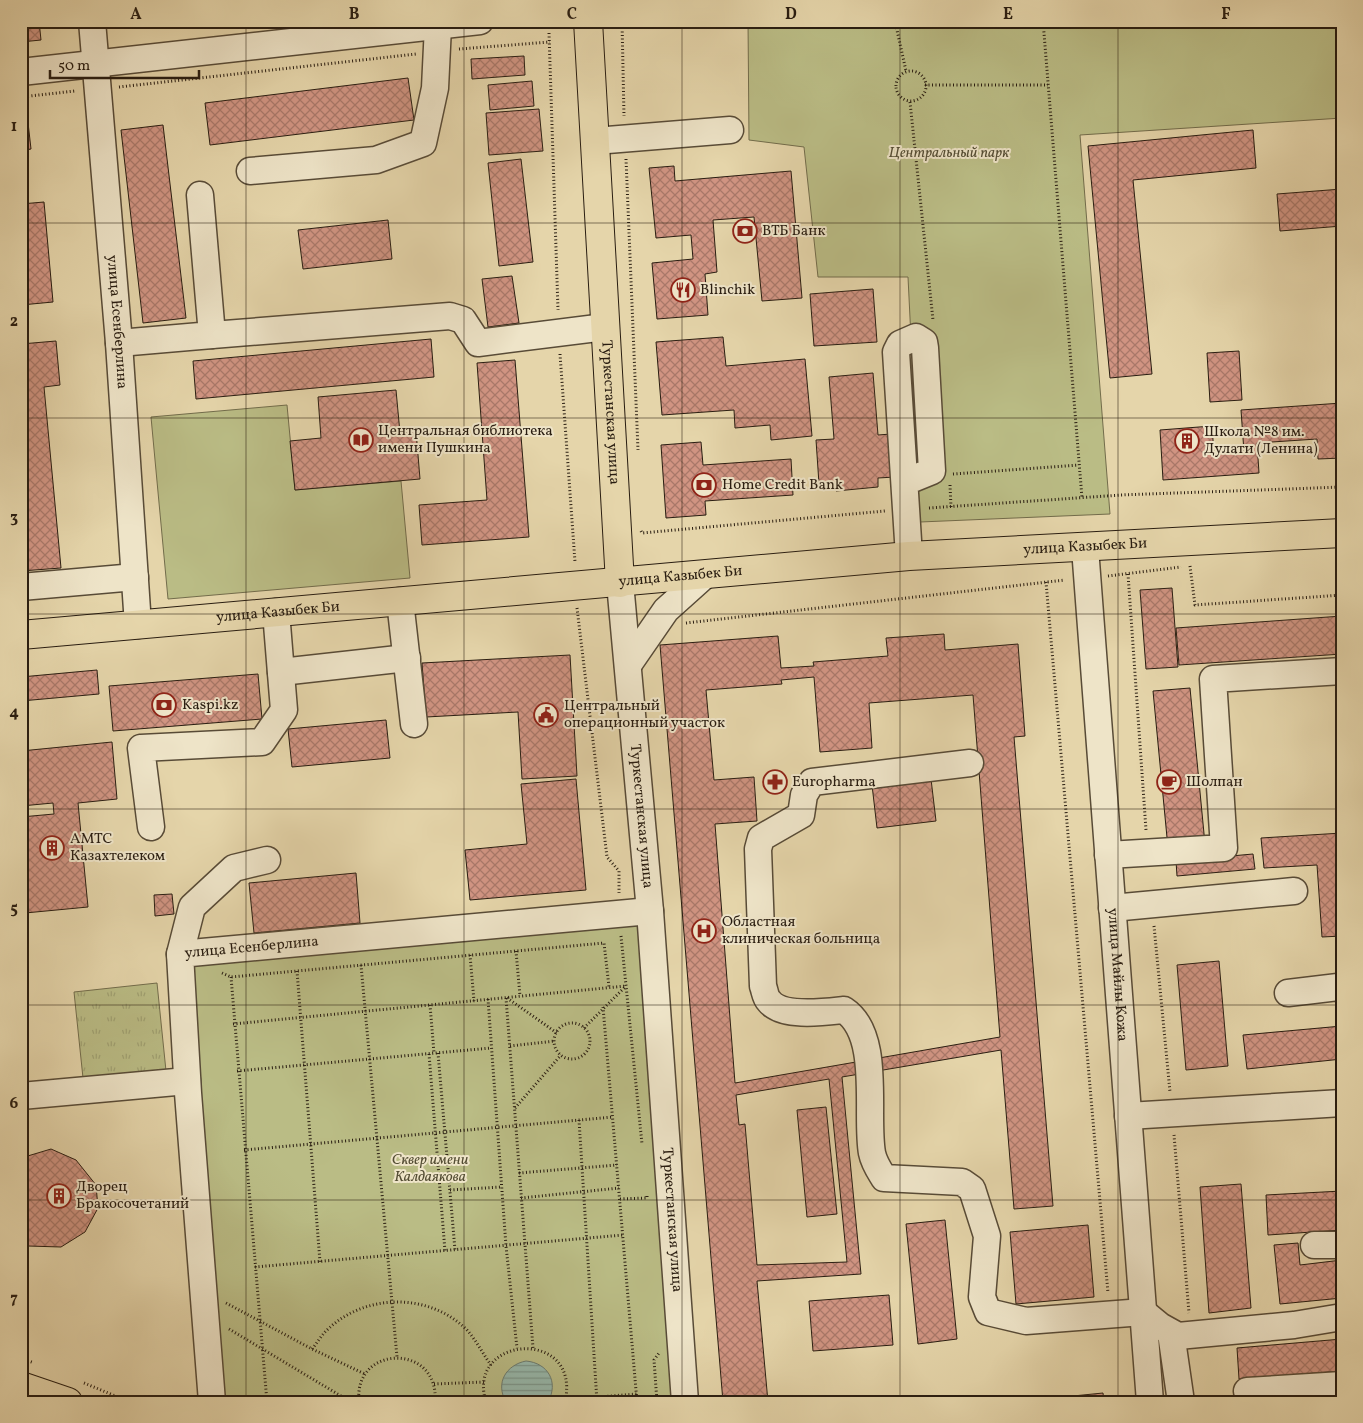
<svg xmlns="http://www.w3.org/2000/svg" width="1363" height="1423" viewBox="0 0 1363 1423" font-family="Vollkorn,serif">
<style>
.grass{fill:url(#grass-tufts);stroke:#726c4b}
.park{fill:#babc85;stroke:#726c4b}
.water{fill:url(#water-rules);stroke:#6a7a6e}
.building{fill:url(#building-cross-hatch);stroke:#291d11;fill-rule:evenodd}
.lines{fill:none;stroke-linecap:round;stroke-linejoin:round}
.minor-casing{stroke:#584b37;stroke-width:29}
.major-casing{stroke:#291d11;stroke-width:30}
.path{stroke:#291d11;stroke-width:3;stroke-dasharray:1 2.5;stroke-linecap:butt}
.minor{stroke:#eee4c8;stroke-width:26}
.major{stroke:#e5d5aa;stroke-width:28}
.grid{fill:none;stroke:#291d11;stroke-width:1;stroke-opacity:0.55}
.labels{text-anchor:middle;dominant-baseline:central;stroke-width:4;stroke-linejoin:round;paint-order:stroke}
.park-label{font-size:15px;font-style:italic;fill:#544d34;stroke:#eee4c8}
.poi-label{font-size:15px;fill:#291d11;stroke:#eee4c8;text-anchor:start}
.street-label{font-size:15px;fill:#291d11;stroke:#eee4c8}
.neatline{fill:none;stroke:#291d11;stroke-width:2}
.grid-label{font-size:16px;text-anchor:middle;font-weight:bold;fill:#291d11}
</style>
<defs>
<pattern id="grass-tufts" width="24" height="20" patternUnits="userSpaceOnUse" patternTransform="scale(1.25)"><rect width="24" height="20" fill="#babc85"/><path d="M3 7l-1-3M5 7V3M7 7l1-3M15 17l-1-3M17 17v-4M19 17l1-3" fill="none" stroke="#a0a172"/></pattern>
<pattern id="water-rules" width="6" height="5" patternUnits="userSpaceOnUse" patternTransform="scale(1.25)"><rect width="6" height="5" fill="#96b8ac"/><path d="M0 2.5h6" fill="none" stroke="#7a958b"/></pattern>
<pattern id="building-cross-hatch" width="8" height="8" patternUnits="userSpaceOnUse" patternTransform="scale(1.25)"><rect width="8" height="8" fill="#d09482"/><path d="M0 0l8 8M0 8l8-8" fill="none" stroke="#a97869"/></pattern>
</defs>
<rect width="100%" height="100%" fill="#e5d5aa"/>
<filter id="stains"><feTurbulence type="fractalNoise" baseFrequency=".004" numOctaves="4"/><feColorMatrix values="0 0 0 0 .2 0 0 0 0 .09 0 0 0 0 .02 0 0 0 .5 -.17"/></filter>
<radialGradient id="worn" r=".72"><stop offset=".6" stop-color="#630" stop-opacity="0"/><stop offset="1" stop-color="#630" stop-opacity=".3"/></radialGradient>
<!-- grass -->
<path class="grass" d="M157 983 166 1071 83 1078 74 992Z"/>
<!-- park -->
<path class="park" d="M748 21H1342V118L1080 135 1110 514 920 522 908 277H818L804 147 749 140Z
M287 405 295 490 401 481 410 578 168 599 151 417Z
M639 919 674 1402H224L184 957Z"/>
<!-- water -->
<path class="water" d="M526 1361C548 1363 559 1382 548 1402H506C495 1383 506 1365 526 1361Z"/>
<!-- building -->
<path class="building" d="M21 21H39L41 40 21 42Z
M686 21H739L740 23 686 25Z
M524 56 525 75 472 79 471 59Z
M408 78 414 120 210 145 205 103Z
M532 81 534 106 490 110 488 85Z
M21 105H26L31 149 21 151Z
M539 109 543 151 489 155 486 113Z
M163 125 186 318 143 323 121 130Z
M1253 130 1256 168 1133 180 1152 374 1110 378 1088 146Z
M521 159 533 262 499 266 488 163Z
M674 166 675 181 791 171 802 298 762 301 754 217 713 220 717 272 705 274 708 315 657 319 652 263 693 259 691 235 656 238 649 168Z
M1342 189V226L1280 231 1277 194Z
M44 202 53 302 21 305V204Z
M388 220 392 259 303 269 298 230Z
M512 276 519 323 488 327 482 279Z
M1339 276H1342V308Z
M873 289 877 342 814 346 810 294Z
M723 337 726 366 805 359 812 436 771 440 770 425 735 428 734 410 662 415 656 342Z
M431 339 434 377 196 399 193 361Z
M56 341 60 385 44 387 61 568 21 571V344Z
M1239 351 1242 400 1210 402 1207 353Z
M515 360 529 537 422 545 419 505 487 500 477 363Z
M873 373 878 435 891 434 895 477 878 478V487L836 491 835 483 819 484 816 440 834 439 829 377Z
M396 390 400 433 416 431 420 479 295 490 290 441 321 438 318 397Z
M1342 403V458L1318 459 1317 439 1257 443 1259 473 1163 480 1160 430 1212 426 1214 454 1244 452 1241 410Z
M701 442 703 465 791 459 793 495 705 501 706 515 666 518 661 445Z
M1172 588 1178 667 1146 669 1140 590Z
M1342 616V654L1179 665 1176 628Z
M944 634 945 650 1018 644 1025 736 1014 737 1053 1206 1014 1209 1001 1050 842 1077 861 1274 757 1281 768 1402H723L660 645 778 636 781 668 814 666 813 662 888 656 886 638ZM814 677 820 752 872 748 869 703 973 695 1000 1037 735 1083 715 824 757 821 754 777 714 780 706 690 782 684 781 680ZM829 1079 847 1262 757 1265 745 1124 739 1125 736 1095Z
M570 655 577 776 522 779 518 712 426 717 422 663Z
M97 670 99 694 21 701V677Z
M258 674 262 719 113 731 109 686Z
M1190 688 1205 844 1168 848 1153 691Z
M386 720 390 758 292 767 288 729Z
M112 742 117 799 78 803 88 907 25 913 21 879V817L54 814 53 803 21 806V751Z
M576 779 586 890 470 900 465 850 527 844 521 784Z
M931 779 936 821 877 828 872 785Z
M1342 833V936L1322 937 1317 865 1264 868 1261 838Z
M1253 854 1255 869 1177 876 1176 861Z
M356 873 360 923 254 933 249 883Z
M172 894 174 914 155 916 154 895Z
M1219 961 1228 1066 1186 1070 1177 965Z
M21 987 25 1021 21 1022Z
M1342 1026V1059L1247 1069 1243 1035Z
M826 1107 837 1214 807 1217 797 1110Z
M51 1149 76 1160 96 1185 98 1208 85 1232 61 1247 28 1246 21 1240V1158Z
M1241 1184 1251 1308 1209 1313 1200 1187Z
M1342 1191V1230L1268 1235 1266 1195Z
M945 1220 957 1339 918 1344 906 1224Z
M1088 1225 1094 1297 1016 1304 1010 1232Z
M1298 1243 1300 1265 1342 1260V1298L1280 1304 1274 1245Z
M889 1295 893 1345 813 1351 809 1301Z
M1342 1339V1371L1239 1379 1237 1348Z
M1103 1393 1104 1402H1013Z
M1342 1395V1402H1269Z"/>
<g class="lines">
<!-- minor casing -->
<g class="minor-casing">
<g id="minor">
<path id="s1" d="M92 21 119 343 138 625"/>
<path d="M21 72 480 21"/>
<path d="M595 141 730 130"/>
<path d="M250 171 376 160 423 143 435 88 438 26"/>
<path d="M212 335 450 316 463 320 478 343 605 327"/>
<path d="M119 343 212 335 200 195"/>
<path d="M905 482 932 471 925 348 924 342 916 337 900 344 896 352 909 556"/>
<path id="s2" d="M1085 548 1150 1402"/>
<path id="s3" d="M620 583 650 911 685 1402"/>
<path d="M21 587 135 577"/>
<path d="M400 601 414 724"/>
<path d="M628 665 666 610 705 575"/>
<path d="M281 672 407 658"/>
<path d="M970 763 812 782 804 795 801 815 761 838 758 849 763 986C765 991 765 997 769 1001 782 1018 825 1012 844 1010 882 1035 865 1114 872 1153 874 1163 879 1170 884 1178L962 1182 972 1189 987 1236 982 1297 988 1312 1026 1321 1143 1312 1160 1326 1178 1336 1294 1325 1342 1317"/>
<path d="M151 827 141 748 262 742 284 710 276 612"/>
<path d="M1108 855 1224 848 1213 679 1342 671"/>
<path d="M1112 908 1294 891"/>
<path d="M180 954 192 907 234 868 267 860"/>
<path d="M1288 993 1338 987 1342 989"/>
<path d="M21 1096 187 1081"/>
<path d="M1128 1116 1342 1103"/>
<path d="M1314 1245H1342"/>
<path d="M1171 1333 1181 1402"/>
<path d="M1247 1391 1342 1385"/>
<path id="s4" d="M212 1402 188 1093 180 954 650 911"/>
</g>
</g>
<!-- major casing -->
<g class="major-casing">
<g id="major">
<path id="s5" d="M588 21 620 583"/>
<path id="s6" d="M21 635 909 556 1342 533"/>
<path d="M21 1386 68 1402"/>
</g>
</g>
<!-- path -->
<path class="path" d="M622 21 624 116
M895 21 906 71
M1043 21 1082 498
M549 33 558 310
M459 49 550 42
M896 86a15 15 0 1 1 30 0a15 15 0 1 1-30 0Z
M925 85H1048
M119 87 416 54
M21 97 75 91
M910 102 933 320
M626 159 638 450
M560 354 575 562
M953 474 1078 465
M950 485 951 507
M929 508 1121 495 1342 487
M641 531 642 533 885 511
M1190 566 1195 605 1342 595
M1128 574 1146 830
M1108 576 1181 567
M1046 582 1108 1293
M577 608 607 857 619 871V893
M686 623 1065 580
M1154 926 1170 1092
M621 936 642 1144
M516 951 520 996
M470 955 474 1001
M361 965 397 1357
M297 971 320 1262
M222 973 231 977 604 943 609 987
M231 977 267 1402
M506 998 533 1348
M507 998 557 1033
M488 999 506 1246 517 1348
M430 1005 434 1053
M603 1007 637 1402
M554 1041a18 18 0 1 1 36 0a18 18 0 1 1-36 0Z
M233 1024 626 986
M584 1028 626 986
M510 1046 555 1041
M438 1053 455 1250
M429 1054 445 1251
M237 1071 491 1048
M515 1108 561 1055
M579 1120 597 1402
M1174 1135 1189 1313
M244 1150 613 1117
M519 1173 617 1165
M450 1190 501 1187
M521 1198 619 1188
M620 1199 647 1198V1195
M255 1267 623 1235
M226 1303 312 1349 365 1374
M229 1329 351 1402
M312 1349C317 1343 321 1336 326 1331 364 1293 429 1292 467 1330 476 1340 483 1354 491 1365
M21 1358 34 1363
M84 1383 130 1402
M434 1384 484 1382
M597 1397 637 1394 634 1402
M359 1402C353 1344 440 1343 435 1402
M436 1402 485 1397
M486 1402C465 1335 582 1327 565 1402
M657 1402 654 1360 659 1353"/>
<!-- minor -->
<use href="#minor" class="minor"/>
<!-- major -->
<use href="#major" class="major"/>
</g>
<!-- grid -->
<path class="grid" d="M246 21V1402M464 21V1402M682 21V1402M900 21V1402M1118 21V1402M21 223H1342M21 418H1342M21 614H1342M21 809H1342M21 1005H1342M21 1200H1342"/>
<!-- icons -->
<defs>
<g id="bank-ring" transform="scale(1.25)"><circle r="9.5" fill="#eee4c8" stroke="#8f2418" stroke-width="1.5"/><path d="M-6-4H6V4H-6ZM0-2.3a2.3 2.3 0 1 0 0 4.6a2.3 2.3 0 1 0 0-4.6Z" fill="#8f2418"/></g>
<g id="restaurant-ring" transform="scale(1.25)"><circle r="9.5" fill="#eee4c8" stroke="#8f2418" stroke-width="1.5"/><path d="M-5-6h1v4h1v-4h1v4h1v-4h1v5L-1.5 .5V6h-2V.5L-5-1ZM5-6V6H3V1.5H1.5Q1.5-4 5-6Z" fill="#8f2418"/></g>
<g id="library-ring" transform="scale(1.25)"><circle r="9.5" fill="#eee4c8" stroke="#8f2418" stroke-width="1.5"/><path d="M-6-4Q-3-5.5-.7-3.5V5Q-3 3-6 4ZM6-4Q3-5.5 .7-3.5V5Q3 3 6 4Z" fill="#8f2418"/></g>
<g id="building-ring" transform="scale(1.25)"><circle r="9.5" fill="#eee4c8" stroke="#8f2418" stroke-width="1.5"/><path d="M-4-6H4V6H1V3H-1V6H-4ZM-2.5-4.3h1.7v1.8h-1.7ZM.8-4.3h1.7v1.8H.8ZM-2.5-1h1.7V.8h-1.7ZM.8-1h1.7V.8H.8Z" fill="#8f2418"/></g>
<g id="civic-ring" transform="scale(1.25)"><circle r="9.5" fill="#eee4c8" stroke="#8f2418" stroke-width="1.5"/><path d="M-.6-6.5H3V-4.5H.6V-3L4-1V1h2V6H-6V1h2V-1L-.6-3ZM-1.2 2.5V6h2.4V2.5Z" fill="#8f2418"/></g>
<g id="pharmacy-ring" transform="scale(1.25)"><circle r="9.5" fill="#eee4c8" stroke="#8f2418" stroke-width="1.5"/><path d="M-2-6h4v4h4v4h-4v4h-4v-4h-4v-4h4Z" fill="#8f2418"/></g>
<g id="cafe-ring" transform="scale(1.25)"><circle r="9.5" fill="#eee4c8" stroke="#8f2418" stroke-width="1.5"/><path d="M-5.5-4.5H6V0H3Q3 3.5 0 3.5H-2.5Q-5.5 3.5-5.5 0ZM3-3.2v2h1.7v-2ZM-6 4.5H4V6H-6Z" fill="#8f2418"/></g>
<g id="hospital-ring" transform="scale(1.25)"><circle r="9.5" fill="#eee4c8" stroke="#8f2418" stroke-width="1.5"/><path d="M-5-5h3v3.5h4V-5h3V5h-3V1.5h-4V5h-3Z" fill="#8f2418"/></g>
</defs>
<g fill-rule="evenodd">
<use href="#bank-ring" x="745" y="231"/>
<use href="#restaurant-ring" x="683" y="290"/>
<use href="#library-ring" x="361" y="440"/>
<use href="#building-ring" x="1187" y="441"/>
<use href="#bank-ring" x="704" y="485"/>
<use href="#bank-ring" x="164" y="705"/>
<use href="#civic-ring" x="546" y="715"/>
<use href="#pharmacy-ring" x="775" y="782"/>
<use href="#cafe-ring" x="1169" y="782"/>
<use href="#building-ring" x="52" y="848"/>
<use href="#hospital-ring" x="704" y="931"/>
<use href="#building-ring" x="59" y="1196"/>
</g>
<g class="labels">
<!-- park labels -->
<g class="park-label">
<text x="949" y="153">Центральный парк</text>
<text x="430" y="1160">Сквер имени<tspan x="430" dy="17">Калдаякова</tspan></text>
</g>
<!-- poi labels -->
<g class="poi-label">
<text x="762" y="231">ВТБ Банк</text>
<text x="700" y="290">Blinchik</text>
<text x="378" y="431">Центральная библиотека<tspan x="378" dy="17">имени Пушкина</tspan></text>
<text x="1204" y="432">Школа №8 им.<tspan x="1204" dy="17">Дулати (Ленина)</tspan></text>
<text x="722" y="485">Home Credit Bank</text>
<text x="182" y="705">Kaspi.kz</text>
<text x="564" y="706">Центральный<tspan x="564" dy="17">операционный участок</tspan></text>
<text x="792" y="782">Europharma</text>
<text x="1186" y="782">Шолпан</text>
<text x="70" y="839">АМТС<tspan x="70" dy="17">Казахтелеком</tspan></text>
<text x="722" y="922">Областная<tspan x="722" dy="17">клиническая больница</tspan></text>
<text x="76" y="1187">Дворец<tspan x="76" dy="17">Бракосочетаний</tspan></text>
</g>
<!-- street labels -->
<g class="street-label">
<text stroke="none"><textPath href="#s1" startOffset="302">улица Есенберлина</textPath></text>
<text stroke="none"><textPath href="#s5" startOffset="392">Туркестанская улица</textPath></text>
<text stroke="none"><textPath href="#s6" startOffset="1068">улица Казыбек Би</textPath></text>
<text stroke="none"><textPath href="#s6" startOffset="662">улица Казыбек Би</textPath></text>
<text stroke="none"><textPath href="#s6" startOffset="258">улица Казыбек Би</textPath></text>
<text stroke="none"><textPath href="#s3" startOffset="234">Туркестанская улица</textPath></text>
<text stroke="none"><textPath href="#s4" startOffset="521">улица Есенберлина</textPath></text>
<text stroke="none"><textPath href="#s2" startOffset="428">улица Майлы Кожа</textPath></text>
<text stroke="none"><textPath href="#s3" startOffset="639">Туркестанская улица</textPath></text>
</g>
</g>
<!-- margin -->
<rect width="1363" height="1423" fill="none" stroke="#e5d5aa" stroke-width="55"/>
<!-- scale -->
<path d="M50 70v8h149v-8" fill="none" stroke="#291d11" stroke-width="2.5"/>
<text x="58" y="70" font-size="15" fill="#291d11" stroke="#eee4c8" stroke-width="4" paint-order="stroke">50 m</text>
<rect x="28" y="28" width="1308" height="1368" class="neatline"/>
<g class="grid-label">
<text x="136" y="19">A</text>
<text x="354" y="19">B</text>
<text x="572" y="19">C</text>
<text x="791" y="19">D</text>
<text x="1008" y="19">E</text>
<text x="1226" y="19">F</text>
<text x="14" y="131">1</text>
<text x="14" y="326">2</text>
<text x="14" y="522">3</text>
<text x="14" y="717">4</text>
<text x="14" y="913">5</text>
<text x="14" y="1108">6</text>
<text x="14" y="1303">7</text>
</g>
<rect width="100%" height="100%" filter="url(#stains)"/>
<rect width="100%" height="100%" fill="url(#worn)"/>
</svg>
